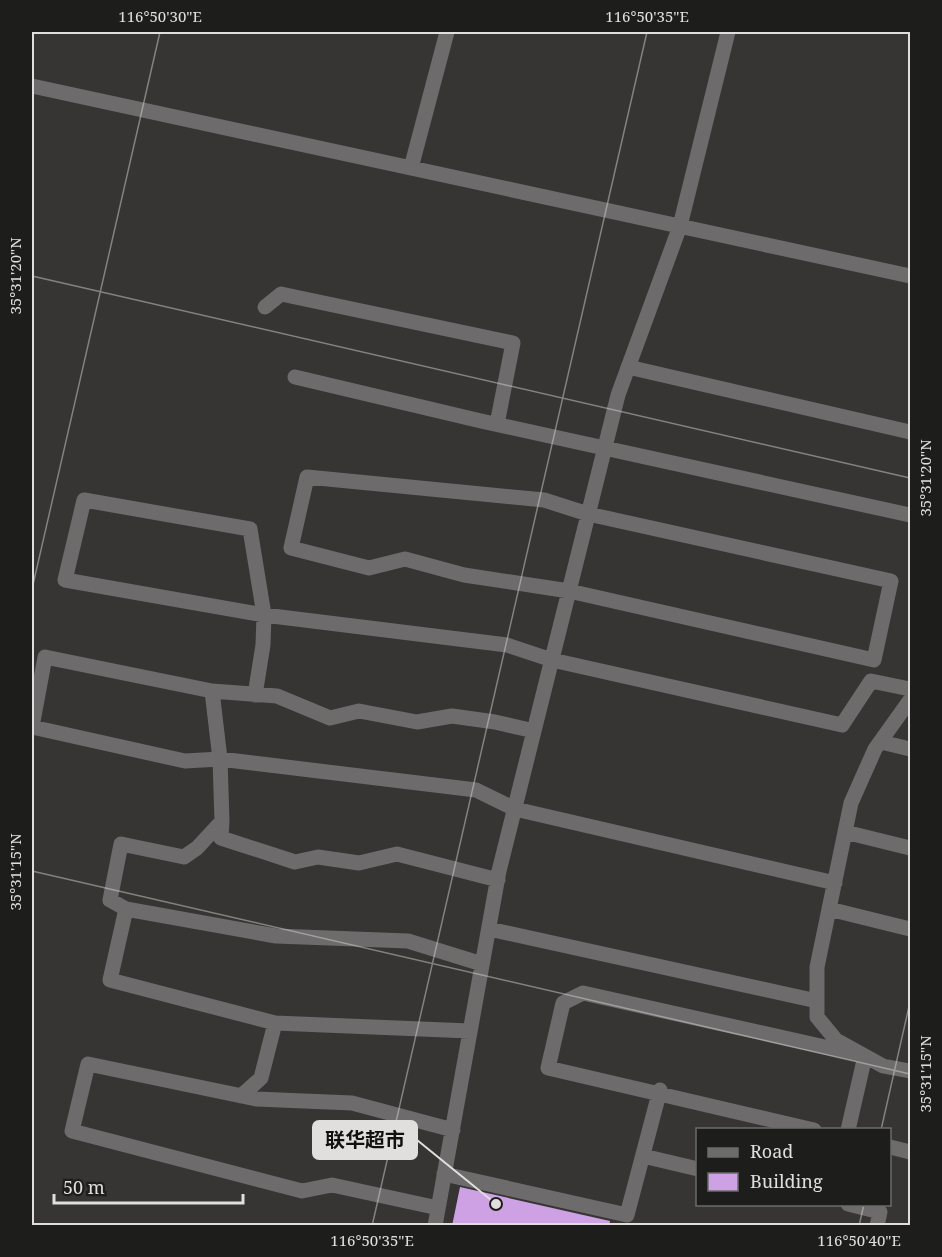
<svg xmlns="http://www.w3.org/2000/svg" width="942" height="1257" viewBox="0 0 942 1257" font-family="'Noto Serif','Noto Sans SC',serif">
<style>
.building{fill:#cea1e5}
.lines{fill:none;stroke-linecap:round;stroke-linejoin:round}
.minor{stroke:#6d6b6b;stroke-width:15}
.ticks{fill:none;stroke:#e0dfde;stroke-width:1.5;stroke-opacity:0.45}
.leader{fill:none;stroke:#e0dfde;stroke-width:2}
.callout-dot{fill:#e0dfde;stroke:#1d1d1c;stroke-width:2}
.callout{fill:#e0dfde;stroke:#e0dfde;stroke-width:2}
.callout-label{font-size:20px;text-anchor:middle;font-weight:bold;fill:#111}
.neatline{fill:none;stroke:#e0dfde;stroke-width:2}
.ticks-label{font-size:15px;text-anchor:middle;fill:#e0dfde}
</style>
<rect width="100%" height="100%" fill="#363533"/>
<!-- building -->
<path class="building" d="M460 1187 610 1221 609 1226H452Z"/>
<g class="lines">
<!-- minor -->
<path class="minor" d="M32 86 910 276
M411 168 447 32
M265 307 281 294 513 343 497 424
M628 367 910 432
M295 377 481 421 910 515
M307 477 544 500 588 514 891 581 874 660 569 591 464 575 405 559 369 568 291 548Z
M212 691 277 696 330 718 359 711 417 722 452 716 495 722 534 731
M255 695 263 645 264 615 250 529 84 500 65 580 264 615 507 645 552 660 842 725 871 681 910 689
M910 700 875 749 851 803 817 967V1017L836 1040 883 1066 910 1071
M881 742 910 749
M222 821 221 838 295 862 318 857 359 863 397 854 498 880
M845 832 910 848
M126 909 110 900 121 844 184 857 197 848 222 821 220 759 212 691 45 657 32 727 185 761 220 759 476 790 515 809 835 883
M829 909 910 929
M489 929 817 1001
M470 1031 275 1023 110 980 126 909 276 936 408 941 482 964
M241 1096 261 1078 275 1023
M814 1130 548 1068 563 1003 583 993 865 1056 848 1130
M890 1147 910 1152
M643 1156 698 1169
M444 1174 627 1215 660 1090
M848 1204 880 1212 877 1226
M438 1208 332 1185 302 1191 72 1131 88 1064 256 1099 352 1103 453 1130
M435 1226 499 871 618 395 680 226 728 32"/>
</g>
<!-- ticks -->
<path class="ticks" d="M32 276 910 478M32 589 160 32M32 871 910 1074M881 1130 910 1002M372 1226 647 32M859 1226 864 1204"/>
<!-- callouts -->
<path class="leader" d="M496 1204L417 1140"/>
<circle class="callout-dot" cx="496" cy="1204" r="6"/>
<rect class="callout" x="313" y="1121" width="104" height="38" rx="6"/>
<g class="callout-label">
<text x="365" y="1147">联华超市</text>
</g>
<!-- border -->
<rect width="942" height="1257" fill="none" stroke="#1d1d1c" stroke-width="66"/>
<!-- legend -->
<rect x="696" y="1128" width="195" height="78" fill="#1d1d1c" stroke="#6b6b6a" stroke-width="1.5"/>
<rect x="708" y="1148" width="30" height="9" fill="#6d6b6b" stroke="#6b6b6a" stroke-width="1.5"/>
<text x="750" y="1158" font-size="18" fill="#e0dfde">Road</text>
<rect x="708" y="1173" width="30" height="18" fill="#cea1e5" stroke="#6b6b6a" stroke-width="1.5"/>
<text x="750" y="1188" font-size="18" fill="#e0dfde">Building</text>
<!-- scale -->
<path d="M54 1194v9h189v-9" fill="none" stroke="#e0dfde" stroke-width="3"/>
<text x="63" y="1194" font-size="18" fill="#e0dfde" stroke="#1d1d1c" stroke-width="4.5" paint-order="stroke">50 m</text>
<rect x="33" y="33" width="876" height="1191" class="neatline"/>
<g class="ticks-label">
<text x="160" y="22">116°50'30"E</text>
<text x="647" y="22">116°50'35"E</text>
<text transform="translate(16 276) rotate(-90)" y="5">35°31'20"N</text>
<text transform="translate(926 478) rotate(-90)" y="5">35°31'20"N</text>
<text transform="translate(16 872) rotate(-90)" y="5">35°31'15"N</text>
<text transform="translate(926 1074) rotate(-90)" y="5">35°31'15"N</text>
<text x="372" y="1246">116°50'35"E</text>
<text x="859" y="1246">116°50'40"E</text>
</g>
</svg>
